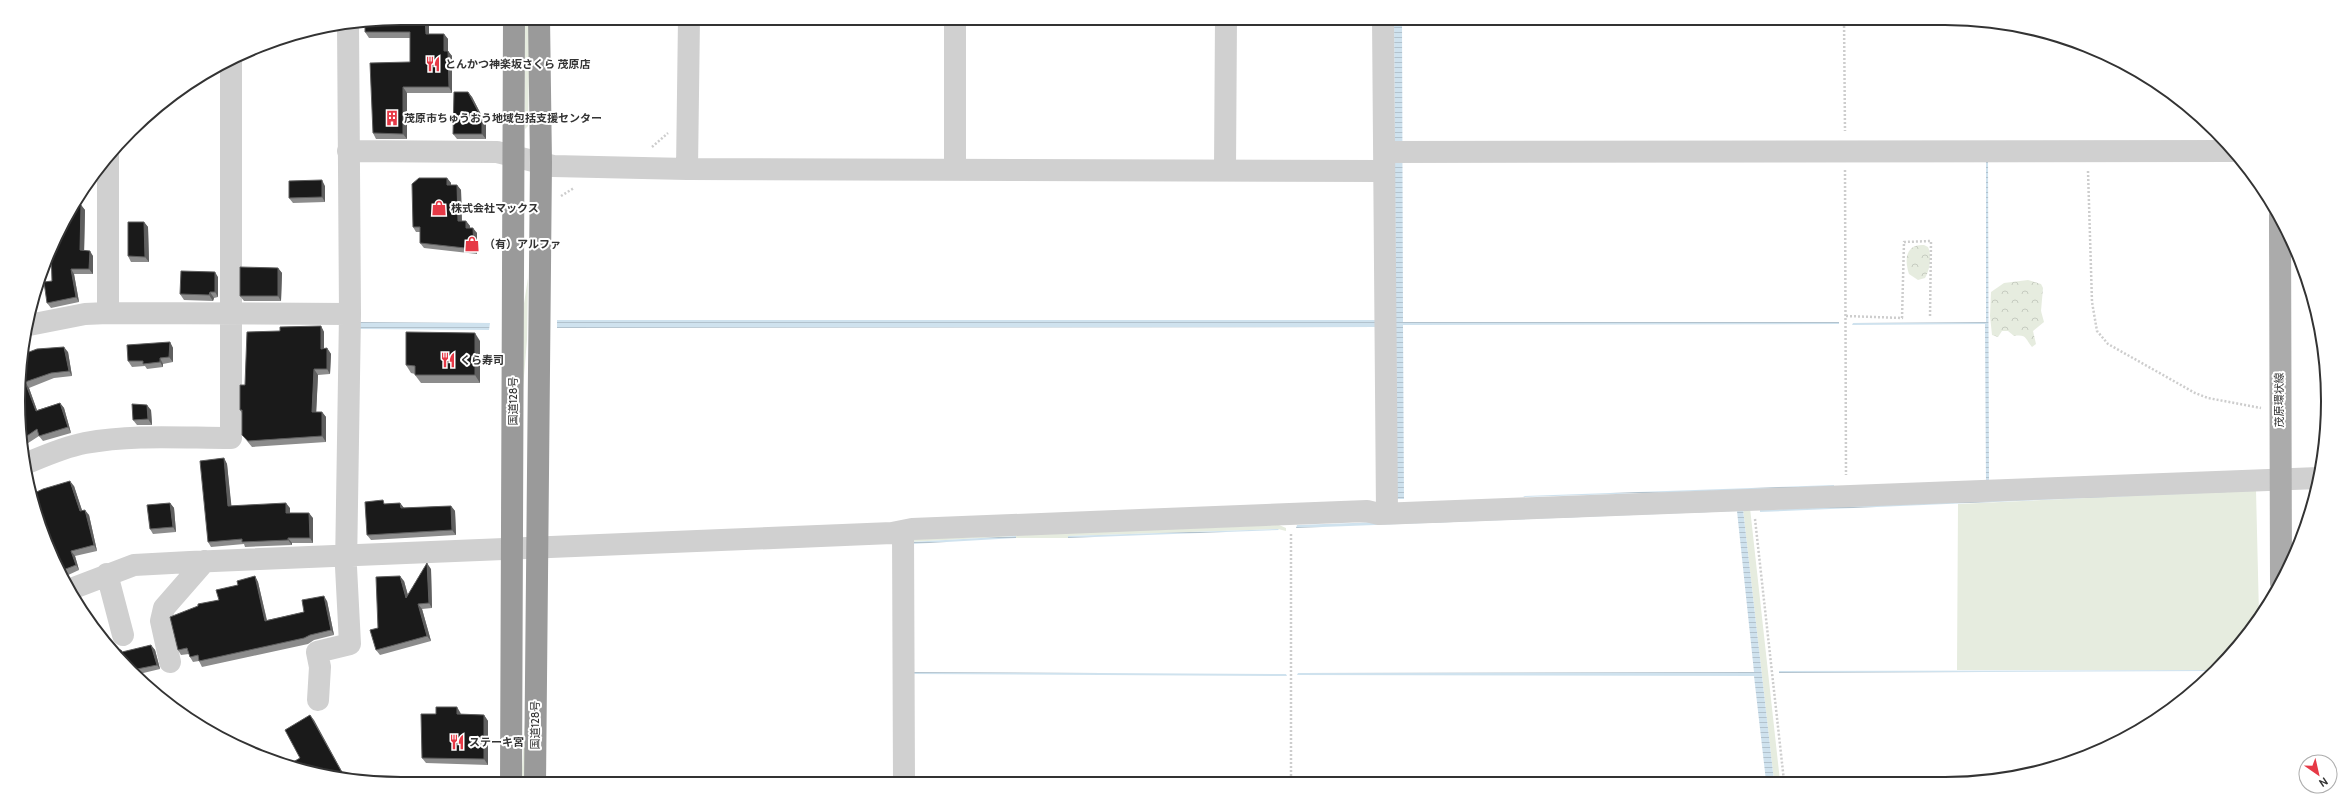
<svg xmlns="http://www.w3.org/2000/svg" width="2346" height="802" viewBox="0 0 2346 802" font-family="Cabin,'Noto Sans JP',sans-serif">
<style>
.green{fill:#e6ecdf}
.forest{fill:url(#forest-crowns)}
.water{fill:url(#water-rules)}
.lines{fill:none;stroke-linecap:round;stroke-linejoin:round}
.path{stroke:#cdcdcd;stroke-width:2.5;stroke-dasharray:2 2;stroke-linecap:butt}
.minor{stroke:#d0d0d0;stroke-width:22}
.major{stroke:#ababab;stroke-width:22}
.highway{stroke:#9a9a9a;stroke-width:22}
.wall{fill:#8c8c8c}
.shaded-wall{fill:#5f5f5f}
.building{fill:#1a1a1a;stroke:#5f5f5f}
.labels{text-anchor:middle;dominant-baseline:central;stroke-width:4;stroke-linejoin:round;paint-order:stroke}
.poi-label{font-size:11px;font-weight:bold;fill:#333;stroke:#fff;text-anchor:start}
.street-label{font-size:11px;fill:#333;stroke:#fff}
.rim{fill:none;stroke:#333;stroke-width:2}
</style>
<defs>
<pattern id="forest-crowns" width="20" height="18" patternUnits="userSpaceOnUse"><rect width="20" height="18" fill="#e6ecdf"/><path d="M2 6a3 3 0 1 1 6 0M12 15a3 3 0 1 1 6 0" fill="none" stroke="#c6cbc0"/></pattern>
<pattern id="water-rules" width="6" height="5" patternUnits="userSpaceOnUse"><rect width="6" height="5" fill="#cfe2ee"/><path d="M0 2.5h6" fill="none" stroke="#b2c2cd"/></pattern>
</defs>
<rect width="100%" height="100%" fill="#fff"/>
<!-- green -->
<path class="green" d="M524 18H530L528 126 525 129Z
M528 278 527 340 523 388V310Z
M2256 490 2259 615 2214 670H1957L1958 504Z
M1750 508 1780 781H1774L1743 509Z
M1279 525 1286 528V531L1278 529 1069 536 1068 538H1016V536L910 542 912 539Z
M526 707V784H521Z"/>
<!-- forest -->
<path class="forest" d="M1924 245 1928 247C1932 255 1930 270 1925 278L1918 280 1909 274C1904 259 1906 244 1924 245Z
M2028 280 2041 284 2043 288 2041 311 2044 322 2033 331 2036 344 2032 347C2025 339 2027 334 2014 336L2008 331H2002L1998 337 1992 335 1990 316 1991 292 2004 283Z"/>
<!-- water -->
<path class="water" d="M1394 18H1402L1403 322H1839V324L1403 325 1404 499H1397Z
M1988 160 1989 483H1986L1985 324 1852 325 1853 323 1986 322V162Z
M557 320H1379V327L557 328Z
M360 322 490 323 489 330 360 329Z
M1834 485V487L1523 497 1525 496Z
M2251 489V491L1760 512V510Z
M1743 509 1774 781H1766L1754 676 1297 675 1298 673 1754 672 1737 511 1296 528 1297 525Z
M1278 529 1279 530 1068 538V536Z
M1016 536V538L912 544V672L1286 674 1287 676 912 674 910 542Z
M2214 670 2212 671 1779 673V671Z"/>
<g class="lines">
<!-- path -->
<path class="path" d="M1844 18 1845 131
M652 147 668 133
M1845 170 1846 475
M2088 171 2092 302 2097 331 2108 344 2195 393 2208 398 2261 408
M561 196 574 188
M1846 316 1902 318 1904 242 1931 241 1930 317
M1755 519 1784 781
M1291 534V782"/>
<!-- minor -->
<path class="minor" d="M1383 18 1387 513
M348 151 497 152 553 166 687 169 1384 171
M1385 152 2235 151
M687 169 689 18
M955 169V18
M1225 169 1226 18
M108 313V156
M29 325 85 314 108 313 350 314
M25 464C44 456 64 447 85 443 133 434 183 438 231 438V62
M903 531 904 783
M107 574 123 635
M71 589 134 565 190 562 892 533 912 529 1367 511 1379 514 2319 478
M170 662 161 621 164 608 205 561
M318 700 320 667 317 652 350 644 346 567 350 314 348 23"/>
<!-- major -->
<path class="major" d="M2280 216 2281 583"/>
<!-- highway -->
<path class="highway" d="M511 784 514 18
M535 784 541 163 539 18"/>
</g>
<!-- wall -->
<path class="wall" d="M429 23V34H444L448 39V51L452 56V93H407V139H376L373 133 410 62V38H369L365 32Z
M468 92 472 97 486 124V139H457L453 134Z
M447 178 451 183V185H457L461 190 462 221H466L470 226V228L477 233V254L424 248 420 243V232H416L413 227Z
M325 186V202L293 203 289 198Z
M81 205 85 210 84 250 93 256V274H74L79 302 51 308 47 303 52 281Z
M144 222 148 227 149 262H131L128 256Z
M278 268 282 273 281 301H244L240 296Z
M218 277V297L214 298 213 301 184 300 180 294Z
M321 326 324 332V349L327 348 331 354 330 374 318 375 316 412H322L326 417V442L252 447 242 435V413L240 410 245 385 280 331Z
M480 341V383H421L415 375V374L411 373 406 365Z
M170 342 173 348V362L163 364V367L147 369 145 366 132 367 128 361Z
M68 352 72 376 54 378 29 388 37 410 60 403 64 408 71 433 43 441 39 436 22 447 19 426 21 355Z
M151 410 152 425H137L133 420Z
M224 458 227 464 231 506 290 508V513L313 518V543H292V545L245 547 244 544 211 547 208 542Z
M74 486 82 511 89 515 97 551 75 556 79 570 66 576 31 500Z
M170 503 174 508 176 532 153 534 150 529Z
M400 503 404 508 451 506 455 511 456 535 371 540 367 535 386 504Z
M431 569 432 608 422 609 431 641 380 655 376 650 378 628 404 581 408 595Z
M255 576 258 582 267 620 304 612 327 601 334 635 314 640 308 644 202 667 199 661 193 662 190 657 189 654 181 655 178 650 219 600 238 585Z
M151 645 155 650 160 669 135 675 134 673H132L130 672 113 651 123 652Z
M460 712 461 714 484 715 488 721V765L426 763 422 758 436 714Z"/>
<!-- shaded-wall -->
<path class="shaded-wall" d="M425 18 429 23V39L426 34Z
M444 34 448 39V56L444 51Z
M448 51 452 56V93L449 87Z
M403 87 407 93V139L403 134Z
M468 92 472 97 486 124V139L482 134Z
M447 178 451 183V190L447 185Z
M322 180 325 186V202L322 197Z
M457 185 461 190 462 227 458 221Z
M81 205 85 210 84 256 80 250Z
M466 221 470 226V233L466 228Z
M144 222 148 227 149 262 145 257Z
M473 228 477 233V254L474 249Z
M90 251 93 256V274L89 269Z
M278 268 282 273 281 301 278 296Z
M71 269 74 274 79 302 76 297Z
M215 272 218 277V297L215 292Z
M210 292 214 298 213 301 209 295Z
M321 326 324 332V354L321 349Z
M475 333 480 341V383L475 375Z
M170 342 173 348V362L169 357Z
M64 347 68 352 72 376 69 371Z
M327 348 331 354 330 374 327 369Z
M160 358 163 364V367L160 362Z
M314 369 318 375 316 417 312 412Z
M25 382 29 388 39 416 36 411Z
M60 403 64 408 71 433 68 427Z
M147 405 151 410 152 425 148 419Z
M322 412 326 417V442L322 436Z
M224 458 227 464 232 511 228 506Z
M70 481 74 486 84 516 80 511Z
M170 503 174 508 176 532 173 527Z
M286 503 290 508V519L286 513Z
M400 503 404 508H401Z
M451 506 455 511 456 535 452 530Z
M85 510 89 515 97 551 94 545Z
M309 513 313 518V543L310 538Z
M288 538 292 543V545L288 540Z
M71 551 75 556 79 570 76 565Z
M427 563 431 569 432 608 429 603Z
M255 576 258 582 268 626 265 621Z
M400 576 404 581 410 603 406 598Z
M324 596 327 601 334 635 331 630Z
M418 604 422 609 431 641 427 636Z
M151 645 155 650 160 669 157 665Z
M457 707 460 712 461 720 457 714Z
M310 715 314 720 345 777 344 776Z
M484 715 488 721V765L484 759Z"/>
<!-- building -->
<path class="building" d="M400 18H425L426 34H444V51H448L449 87H403V134L373 133 370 63 410 62V32H365V22Z
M454 92H468L482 119V134H453Z
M419 178H447V185H457L458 221H466V228H473L474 249 420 243V227H413L412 184Z
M322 180V197L289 198V181Z
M74 205H81L80 250 90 251 89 269H71L76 297 47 303 44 282 52 281 51 252 58 231Z
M128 222H144L145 257 128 256Z
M240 267 278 268V296H240Z
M181 271 215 272V292H210L209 295 180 294Z
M321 326V349L327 348V369H314L312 412H322V436L248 441 242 435V410H240V385H245L247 332 280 331V327Z
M406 332 475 333V375H415V366L406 365Z
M170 342 169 357 160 358V362L143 364V361H128L127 345Z
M64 347 69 371 51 373 25 382 36 411 60 403 68 427 39 436 37 429 21 440 19 426 21 355 37 349Z
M132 404 147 405 148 419 133 420Z
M224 458 228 506 286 503V513H309L310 538H288V540L242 542V539L208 542 200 461Z
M70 481 80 511 85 510 94 545 71 551 76 565 63 570 31 500 30 495 43 489Z
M383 500 384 504 400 503 401 508 451 506 452 530 367 535 365 502Z
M170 503 173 527 150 529 147 505Z
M427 563 429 603 418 604 427 636 376 650 370 630 378 628 376 577 400 576 406 598Z
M255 576 265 621 304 612 302 600 324 596 331 630 310 635 304 638 199 661 198 655 190 657 187 648 178 650 170 617 198 606V604L219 600 216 590 238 585 237 581Z
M151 645 157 665 132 670V667L128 669 113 651 121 650 122 652Z
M436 707H457V714L484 715V759L422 758 421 714H436Z
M310 715 344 776 302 771 288 765 300 758 285 730Z"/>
<!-- icons -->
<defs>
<g id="restaurant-bare" transform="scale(1.2)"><path d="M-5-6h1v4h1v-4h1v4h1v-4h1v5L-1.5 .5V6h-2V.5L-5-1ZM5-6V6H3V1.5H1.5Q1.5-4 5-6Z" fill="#e63946" stroke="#fff" stroke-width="2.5" paint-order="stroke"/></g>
<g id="building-bare" transform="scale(1.2)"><path d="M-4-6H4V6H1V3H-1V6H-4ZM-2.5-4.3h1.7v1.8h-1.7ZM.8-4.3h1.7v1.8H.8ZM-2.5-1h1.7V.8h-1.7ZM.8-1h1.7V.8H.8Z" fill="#e63946" stroke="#fff" stroke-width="2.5" paint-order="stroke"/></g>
<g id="shop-bare" transform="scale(1.2)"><path d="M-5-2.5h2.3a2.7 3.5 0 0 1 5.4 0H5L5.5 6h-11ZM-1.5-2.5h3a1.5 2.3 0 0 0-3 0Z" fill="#e63946" stroke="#fff" stroke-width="2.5" paint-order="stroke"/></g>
</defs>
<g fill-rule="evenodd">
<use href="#restaurant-bare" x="433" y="64"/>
<use href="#building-bare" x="392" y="118"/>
<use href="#shop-bare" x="439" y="208"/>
<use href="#shop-bare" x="472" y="244"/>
<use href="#restaurant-bare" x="448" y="360"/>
<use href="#restaurant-bare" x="457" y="742"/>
</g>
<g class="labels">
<!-- poi labels -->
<g class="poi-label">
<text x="445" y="64">とんかつ神楽坂さくら 茂原店</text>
<text x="404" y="118">茂原市ちゅうおう地域包括支援センター</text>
<text x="451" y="208">株式会社マックス</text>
<text x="484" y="244">（有）アルファ</text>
<text x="460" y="360">くら寿司</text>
<text x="469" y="742">ステーキ宮</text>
</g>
<!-- street labels -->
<g class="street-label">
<text transform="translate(2279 400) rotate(-90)">茂原環状線</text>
<text transform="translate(513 401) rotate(-90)">国道128号</text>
<text transform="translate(535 725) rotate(-90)">国道128号</text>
</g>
</g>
<!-- crop -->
<path d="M0 0H2346V802H0ZM401 25H1945A376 376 0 0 1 2321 401V401A376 376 0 0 1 1945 777H401A376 376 0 0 1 25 401V401A376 376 0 0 1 401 25Z" fill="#fff" fill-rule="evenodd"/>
<path class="rim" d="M401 25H1945A376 376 0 0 1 2321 401V401A376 376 0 0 1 1945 777H401A376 376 0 0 1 25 401V401A376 376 0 0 1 401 25Z"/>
<!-- north arrow -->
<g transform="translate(2318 774) rotate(146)"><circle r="19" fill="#ffffff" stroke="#adadad"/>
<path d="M0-3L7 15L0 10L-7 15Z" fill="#e63946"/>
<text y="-6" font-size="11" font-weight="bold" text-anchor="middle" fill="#333333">N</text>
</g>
</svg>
